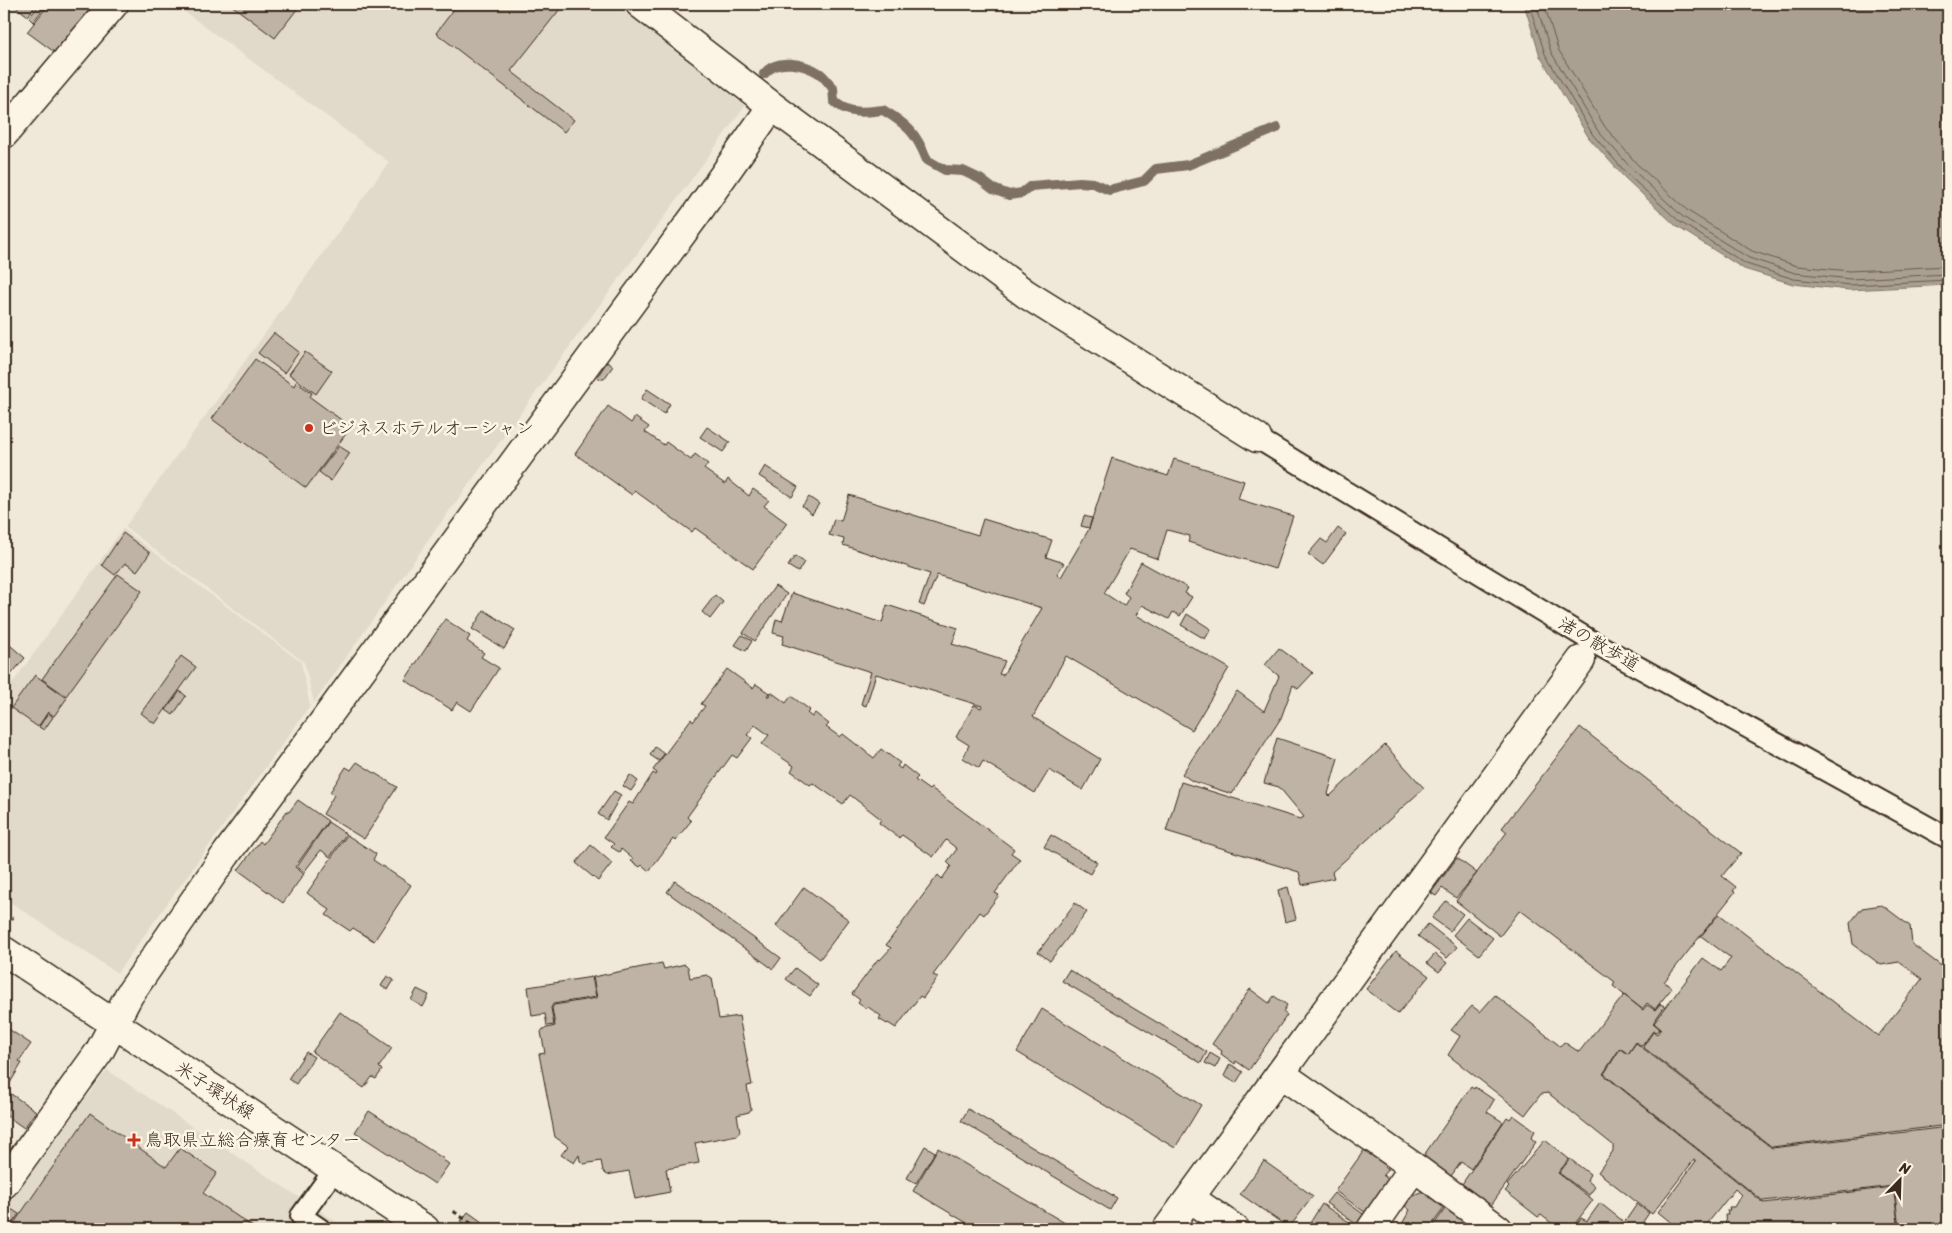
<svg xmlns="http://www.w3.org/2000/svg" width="1952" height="1233" viewBox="0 0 1952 1233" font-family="Sriracha,'Klee One',sans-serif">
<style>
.built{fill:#e1d9c9}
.water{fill:#aaa091;stroke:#7e7163}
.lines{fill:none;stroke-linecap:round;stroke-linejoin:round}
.shore{stroke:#67594c;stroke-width:1}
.stream{stroke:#7e7163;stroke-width:10}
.building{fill:#beb3a4;stroke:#3b2a1e}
.service-casing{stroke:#3b2a1e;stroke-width:24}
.minor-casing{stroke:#3b2a1e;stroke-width:31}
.secondary-casing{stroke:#3b2a1e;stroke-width:31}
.path{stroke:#3b2a1e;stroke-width:3;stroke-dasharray:5 4;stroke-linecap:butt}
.service{stroke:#fcf5e5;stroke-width:20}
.minor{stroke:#fcf5e5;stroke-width:28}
.secondary{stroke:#fcf5e5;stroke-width:28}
.poi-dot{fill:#c8321e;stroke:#fcf5e5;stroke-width:2}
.labels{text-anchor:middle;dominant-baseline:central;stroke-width:5;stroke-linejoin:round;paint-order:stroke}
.poi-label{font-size:18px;fill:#3b2a1e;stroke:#fcf5e5;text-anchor:start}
.street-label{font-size:18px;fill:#3b2a1e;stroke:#fcf5e5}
</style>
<rect width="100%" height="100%" fill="#f0e9d9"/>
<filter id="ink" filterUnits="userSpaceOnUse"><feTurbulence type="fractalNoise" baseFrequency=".02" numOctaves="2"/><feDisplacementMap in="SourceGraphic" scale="10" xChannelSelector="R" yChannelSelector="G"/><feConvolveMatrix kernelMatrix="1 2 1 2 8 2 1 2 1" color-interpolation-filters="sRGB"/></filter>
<g filter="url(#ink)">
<!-- built -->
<path class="built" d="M174 4H615L745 106 437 528 314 703 304 662 125 527 389 162Z
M123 529 301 662 310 706 117 973 4 898V695Z
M107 1070 347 1229H4V1209Z"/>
<!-- water -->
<path class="water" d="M1524 4H1948V285L1849 290 1793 284 1744 269 1676 226 1624 177 1589 138 1540 56Z"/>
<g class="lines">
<!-- shore -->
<path class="shore" d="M1529 4 1545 54 1593 135 1627 174 1680 222 1746 264 1794 279 1850 285 1948 280
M1536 4 1551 52 1598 131 1632 169 1683 217 1749 258 1795 273 1850 279 1948 274
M1544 4 1558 49 1605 127 1637 164 1688 211 1752 251 1797 266 1850 271 1948 266"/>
<!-- stream -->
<path class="stream" d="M764 74C777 58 803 63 819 73 825 77 829 84 833 88L834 101C848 115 864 112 883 110 908 125 916 133 927 160L945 170 963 171 980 179 993 189 1009 195 1022 193 1031 186 1080 182 1093 183 1109 190 1144 181 1156 169 1188 165 1277 128"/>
</g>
<!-- building -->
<path class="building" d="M12 4H37L28 16Z
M40 4H47L33 22 29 18Z
M49 4H86L91 7 57 54 27 32Z
M230 4H301L275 38Z
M458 4H564L511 71 574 120 564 132 436 33Z
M274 333 299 352 284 373 258 353Z
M305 352 332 371 316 394 289 374Z
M255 359 294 386 296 382 312 393 310 397 351 427 306 488 212 419Z
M607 362 613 366 604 379H601L597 377Z
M647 389 670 404 664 414 641 399Z
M608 406 631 423 635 417 649 427 645 432 664 445 666 442 691 460 695 454 708 464 704 469 725 484 728 479 749 496 753 489 769 500 764 506 787 523 753 569 695 528 692 532 635 491 632 495 575 454Z
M707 427 730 442 723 452 700 437Z
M339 446 350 453 331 481 319 472Z
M1112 458 1168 476 1174 459 1244 481 1238 499 1293 516 1275 569 1188 542 1190 536 1167 530 1158 559 1130 549 1104 593 1124 606 1129 597 1124 593 1141 562 1188 588 1185 593 1192 597 1180 616 1173 612 1169 619 1142 605 1136 615 1229 668 1192 730 1066 656 1033 717 1100 759 1083 790 1049 770 1035 793 983 761 979 768 963 758 969 745 956 737 974 705 981 708 982 706 876 674 866 706 861 704 871 672 782 644 784 636 773 633 776 619 782 621 792 593 882 623 887 605 958 628 952 644 1005 661 999 674 1003 675 1042 608 937 575 924 606 919 604 930 574 843 545 844 539 829 535 834 519 841 521 849 495 978 535 983 519 1052 540 1046 557 1064 563 1057 574 1061 577 1089 529Z
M765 466 798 487 792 497 759 476Z
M809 497 819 504 812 514 802 506Z
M1084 516 1092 518 1089 528 1081 526Z
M1338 528 1346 534 1323 565 1308 554 1321 539 1327 543Z
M123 533 150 553 137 571 125 563 115 575 102 565Z
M795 556 804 562 798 572 788 566Z
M118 574 142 591 66 696 42 679Z
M775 586 787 594 755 641 743 633Z
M715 595 723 602 710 619 702 612Z
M484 610 515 630 504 649 472 629Z
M1187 614 1211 629 1205 639 1181 625Z
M445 619 470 636 467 641 484 653 481 657 499 668 471 711 457 702 452 710 405 680Z
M742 635 752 641 746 651 735 645Z
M4 640 25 658 4 683Z
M1279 648 1313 673 1298 689 1293 685 1281 718 1232 794 1192 781 1182 774 1237 691 1264 711 1279 676 1265 665Z
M181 656 196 667 155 724 141 713Z
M727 669 753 688 756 684 769 693 767 696H769L771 692 786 703 791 696 810 710 807 713 812 717 815 713 829 724 826 727 840 737 843 734 874 758 881 749 900 763 897 766 901 769 903 765 918 777 915 780 929 790 931 788 1014 849 1011 853 1020 859 995 893 999 895 984 915 980 912 933 975 938 977 923 998 920 996 896 1028 888 1023 887 1024 879 1019 881 1016 868 1007 866 1009 858 1003 860 1000 852 994 878 959 880 960 891 948 886 945 938 875 942 879 951 866 947 862 957 849 946 840 933 857 902 835 899 838 879 823 881 819 850 795 843 804 813 783 810 785 791 771 794 766 762 744 769 735 755 725 747 735 752 738 737 758 732 755 687 817 691 821 675 841 673 839 649 871 642 865 640 867 631 861 633 859 621 849 619 852 611 847 614 844 604 837 629 802 633 804 653 773 656 775 657 773 653 770 691 719 693 722 705 706 701 704Z
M35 675 67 698 54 716 48 712 38 727 11 708Z
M180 691 186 696 173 715 166 710Z
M48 713 53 717 44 730 39 727Z
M1580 727 1741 853 1722 876 1736 887 1733 891 1735 892 1664 982 1672 988 1655 1009 1647 1003 1642 1009 1613 986 1615 982 1520 910 1500 936 1456 901 1507 832 1502 828Z
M1277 738 1338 758 1328 794 1330 796 1385 745 1424 788 1332 872 1334 878 1302 885 1299 872 1166 831 1181 782 1300 819 1304 817 1279 787 1264 783Z
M655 747 664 754 659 761 650 755Z
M357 762 397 787 364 839 323 814 334 795 330 792 346 767 351 770Z
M630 775 638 781 631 791 623 786Z
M614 791 621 795 607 820 598 814Z
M298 800 328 821 295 867 304 874 283 903 238 870 260 841 263 844 287 811 289 812Z
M328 822 346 834 330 857 321 850 304 872 297 867Z
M347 835 376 854 373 860 411 885 374 941 353 928 350 931 326 915 330 910 307 893Z
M1051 835 1097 862 1090 874 1044 847Z
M591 845 612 863 598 881 576 863Z
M1457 858 1477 873 1456 898 1442 888 1436 896 1431 893Z
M675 881 781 958 773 969 667 892Z
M804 887 849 920 820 959 776 926Z
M1288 887 1296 919 1285 922 1278 890Z
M1446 901 1463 914 1450 931 1432 918Z
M1075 903 1087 912 1050 961 1038 952Z
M1882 905 1910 926 1912 944 1948 971V1125L1772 1147 1643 1047 1653 1032 1657 1034 1661 1029 1654 1023 1703 958 1721 971 1731 958 1701 936 1719 914 1878 1036 1922 979 1899 962 1881 965 1853 944 1850 923 1862 908Z
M1467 918 1493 938 1479 955 1453 935Z
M1428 924 1457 947 1447 958 1418 936Z
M1396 951 1429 976 1398 1014 1366 989Z
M1435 954 1447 963 1439 972 1427 963Z
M662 963 664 969 685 964 688 967 690 978 707 975 712 978 719 1019 739 1016 752 1085 747 1086 751 1109 749 1112 737 1115 740 1131 737 1135 695 1143 699 1163 666 1169 670 1192 635 1199 629 1171 607 1175 603 1171 601 1161 584 1164 580 1161 579 1155 574 1163 561 1155 568 1146 555 1137 539 1054 545 1053 541 1032 543 1029 555 1026 552 1008 554 1005 597 998 593 977Z
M795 968 818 985 810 996 786 979Z
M1069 970 1207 1052 1201 1063 1062 981Z
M387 976 394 980 388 990 381 986Z
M592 977 596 997 553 1004 551 1008 554 1025 547 1026 545 1014 532 1016 528 987Z
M417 989 429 995 423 1007 411 1000Z
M1250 989 1269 1003 1274 996 1287 1005 1283 1012 1287 1015 1249 1070 1236 1061 1235 1064 1221 1054 1222 1051 1212 1044Z
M1495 995 1560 1046 1564 1042 1579 1052 1624 995 1643 1010 1647 1005 1655 1010 1660 1004 1665 1006 1653 1023 1660 1029 1656 1032 1653 1031 1642 1046 1636 1042 1628 1054 1620 1048 1603 1074 1764 1203 1893 1187 1899 1229H1730L1729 1227H1726L1725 1215H1728L1727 1210H1730L1729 1207H1734L1741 1195 1735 1189 1703 1229H1679L1658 1212 1696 1161 1694 1160 1652 1214 1598 1172 1613 1151V1145L1548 1093 1541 1094 1525 1115 1448 1055 1460 1036 1451 1030 1472 1006 1480 1012Z
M1042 1009 1201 1105 1175 1148 1017 1052Z
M340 1012 392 1048 379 1067 382 1070 376 1079 372 1077 364 1088 312 1052Z
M4 1026 31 1044 19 1061 22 1063 7 1088 4 1086Z
M1636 1043 1772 1148 1948 1127V1211H1946L1948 1229H1899L1894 1186 1763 1201 1604 1074 1620 1049 1628 1054Z
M306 1052 314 1057 296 1084 288 1079Z
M1210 1053 1220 1059 1215 1068 1205 1063Z
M1230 1064 1243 1072 1236 1083 1224 1076Z
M1471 1087 1474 1089 1475 1087 1494 1100 1487 1112 1503 1122 1471 1169 1461 1162 1449 1179 1422 1158Z
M8 1092 36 1111 24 1128 4 1114V1098Z
M968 1109 1117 1198 1110 1210 961 1121Z
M369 1111 444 1159 443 1160 449 1164 435 1184 355 1132Z
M90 1113 166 1167 180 1148 217 1173 203 1193 256 1229H10Z
M1513 1115 1535 1131 1531 1138 1536 1142 1490 1207 1460 1187 1507 1117 1510 1119Z
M1545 1140 1569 1159 1558 1173 1593 1200 1571 1229H1559L1541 1215 1538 1217 1505 1191 1509 1187 1507 1185Z
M925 1146 935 1152 916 1183 907 1178Z
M938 1148 1075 1229H977L913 1191Z
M1365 1149 1387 1165 1385 1168 1388 1169 1383 1175 1389 1180 1366 1213 1335 1191Z
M1570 1159 1590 1174 1587 1180 1595 1187 1589 1195 1559 1173Z
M1264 1161 1313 1196 1289 1228 1240 1194Z
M1423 1191 1444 1208 1429 1229H1399L1410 1210 1405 1206 1411 1196Z
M1334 1193 1366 1216 1359 1226 1326 1203Z
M1600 1203 1624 1222 1618 1229H1573L1581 1218 1587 1221Z
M1322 1204 1358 1228V1229H1306Z
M1637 1204 1649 1213 1638 1229 1624 1223Z
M1447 1206 1473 1225 1470 1229H1431Z
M11 1209 19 1214 8 1229H4V1220Z
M468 1212 482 1222 477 1229H473L461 1221Z"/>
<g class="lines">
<!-- service casing -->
<g class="service-casing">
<path id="service" d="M1257 438 1593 642 1948 838
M320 1229 301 1216 335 1169"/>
</g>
<!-- minor casing -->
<g class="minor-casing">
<path id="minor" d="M640 4 772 106 1026 294 1257 438
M4 134 114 4
M1281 1074 1414 1167 1498 1229
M4 1184 99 1052 129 995 227 853 695 216 772 106
M1190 1198 1235 1229
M1167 1229 1581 660
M1371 1229 1414 1167"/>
</g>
<!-- secondary casing -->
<g class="secondary-casing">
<path id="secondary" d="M4 951 425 1229"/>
</g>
<!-- path -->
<path class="path" d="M4 913 13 919
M453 1211 479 1229"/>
<!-- service -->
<use href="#service" class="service"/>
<!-- minor -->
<use href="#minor" class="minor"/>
<!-- secondary -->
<use href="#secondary" class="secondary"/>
</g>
</g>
<!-- markers -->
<g class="poi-dot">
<circle cx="309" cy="428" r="5"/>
<path d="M131.5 1132.5h5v5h5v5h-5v5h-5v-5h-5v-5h5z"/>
</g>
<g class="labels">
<!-- poi labels -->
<g class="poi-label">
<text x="319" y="428">ビジネスホテルオーシャン</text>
<text x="145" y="1140">鳥取県立総合療育センター</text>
</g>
<!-- street labels -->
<g class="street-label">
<text transform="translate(1599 644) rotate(30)">渚の散歩道</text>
<text transform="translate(215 1090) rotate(33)">米子環状線</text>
</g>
</g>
<!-- margin -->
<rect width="1952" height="1233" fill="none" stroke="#fcf5e5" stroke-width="20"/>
<rect x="10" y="10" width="1932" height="1213" fill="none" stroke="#3b2a1e" stroke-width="2" filter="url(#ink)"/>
<!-- north arrow -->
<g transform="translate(1900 1180) rotate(23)" stroke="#fcf5e5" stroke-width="4" paint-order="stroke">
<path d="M0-4L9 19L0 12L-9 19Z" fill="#3b2a1e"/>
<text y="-8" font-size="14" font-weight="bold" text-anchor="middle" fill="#3b2a1e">N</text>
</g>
</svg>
